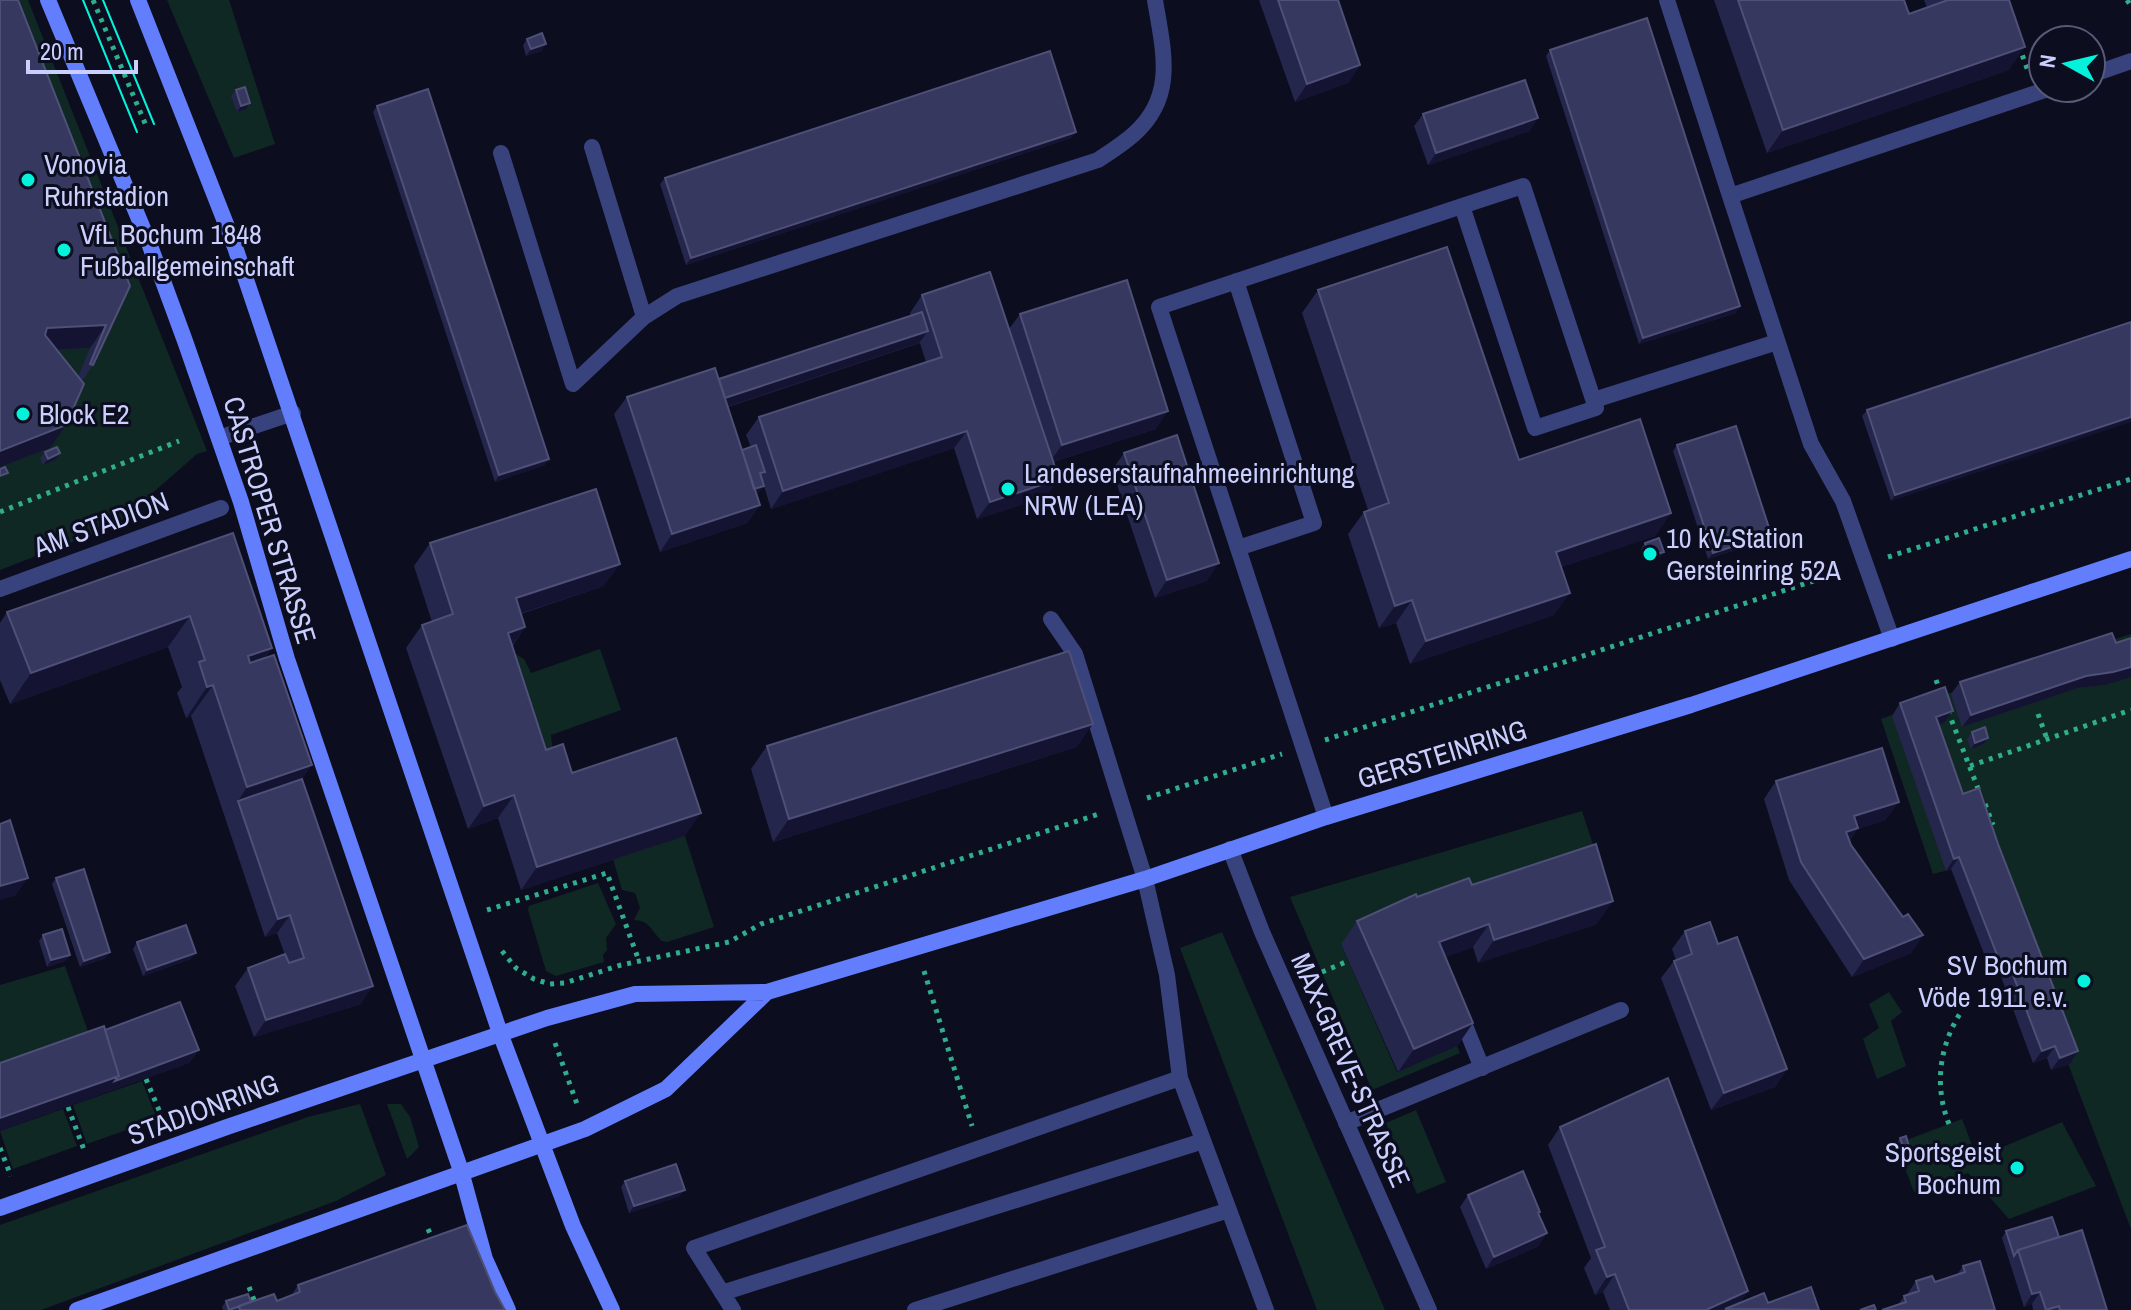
<svg xmlns="http://www.w3.org/2000/svg" width="2131" height="1310" viewBox="0 0 2131 1310" font-family="'Archivo Narrow',sans-serif">
<style>
.green{fill:#102823}
.lines{fill:none;stroke-linecap:round;stroke-linejoin:round}
.path{stroke:#2fae8e;stroke-width:5;stroke-dasharray:4 6;stroke-linecap:butt}
.lane{stroke:#38437d;stroke-width:16}
.street{stroke:#38437d;stroke-width:16}
.secondary{stroke:#637efd;stroke-width:16}
.tram{stroke:#04f2db;stroke-width:2}
.wall{fill:#25264c;fill-rule:evenodd}
.shaded-wall{fill:#141432}
.building{fill:#37385f;stroke:#4e5078;stroke-width:2}
.poi-dot{fill:#04f2db;stroke:#0c0d1f;stroke-width:3}
.labels{text-anchor:middle;dominant-baseline:central;stroke-width:6;stroke-linejoin:round;paint-order:stroke}
.poi-label{font-size:28px;fill:#cbcffe;stroke:#0c0d1f;text-anchor:start}
.street-label{font-size:28px;fill:#cbcffe;stroke:#0c0d1f}
</style>
<rect width="100%" height="100%" fill="#0c0d1f"/>
<!-- green -->
<path class="green" d="M0 0H28L207 451 197 454 116 525 0 570Z
M167 0H229L275 144 234 158Z
M2131 634V1229L1990 859 1933 874 1881 719 1950 693Z
M600 649 621 710 551 735 553 752 547 767 509 650 524 659 531 673Z
M1582 811 1599 863 1341 944 1397 1072 1457 1046 1460 1053 1372 1090 1290 897Z
M685 836 714 927 667 942 662 941C651 931 651 921 634 920L640 908 635 893 622 890 613 859Z
M598 883 616 924 606 938 607 950 603 955 604 962 556 976 546 971 528 910 529 906Z
M1222 932 1385 1310H1317L1180 948Z
M65 966 92 1043 0 1077V985Z
M1889 992 1902 1012 1891 1021 1906 1066 1877 1079 1863 1039 1879 1028 1869 1004Z
M142 1081 157 1119 87 1144 73 1105Z
M360 1104 386 1175 336 1201 41 1310H0V1225L308 1117Z
M387 1104H401L410 1117 419 1147 407 1159Z
M63 1109 77 1146 13 1169 0 1131Z
M1416 1110 1446 1182 1417 1194 1386 1123Z
M1962 1119 1977 1158 2062 1122 2096 1186 2009 1219 1968 1173 1914 1192 1896 1144Z"/>
<g class="lines">
<!-- path -->
<path class="path" d="M93 0 147 128
M2127 0 2131 6
M2019 46 2028 71
M0 512 179 441
M1888 557 2131 479
M1936 680 1941 694
M1948 711 1979 791
M2038 714 2047 739
M1325 740 1841 572
M1970 766 2131 710
M1147 798 1282 754
M1985 804 1993 825
M487 910 607 873 639 961
M502 951 516 968 534 979 550 984 565 983 621 965 729 942 761 924 1099 814
M924 971 972 1126
M1322 972 1348 961
M555 1043 577 1104
M146 1079 164 1122
M68 1107 84 1150
M1949 1124C1934 1087 1939 1046 1961 1012
M0 1148 11 1176
M428 1229 434 1242
M249 1287 258 1310"/>
<!-- lane -->
<path class="lane" d="M1667 0 1730 196 2051 88
M2091 75 2131 61
M592 147 644 317
M501 153 573 384 644 317 677 296 1098 160C1110 152 1123 144 1134 134 1177 96 1163 50 1155 0
M1730 196 1811 444 1843 501 1892 639
M1236 281 1314 523 1238 548
M1594 400 1777 342
M219 438 293 413
M1051 619 1075 654 1145 879 1167 975 1180 1078
M1326 817 1159 307 1462 206 1535 428 1596 408 1523 186 1462 206
M1460 1013 1482 1068
M1346 1123 1621 1010
M722 1293 1203 1141
M733 1310 694 1248 1180 1078 1266 1310
M915 1310 1229 1210"/>
<!-- street -->
<path class="street" d="M0 589 221 508
M1230 849 1262 932 1429 1310"/>
<!-- secondary -->
<path class="secondary" d="M48 0 149 243 185 341 241 502 287 659 461 1171 485 1259 508 1310
M138 0 235 247 500 1033 573 1226 612 1310
M0 1208 227 1127 547 1018 635 994 767 992 1145 879 1326 817 1691 705 2131 559
M77 1310 585 1129 666 1089 767 992"/>
<!-- tram -->
<path class="tram" d="M83 0 137 132
M103 0 154 124"/>
</g>
<!-- wall -->
<path class="wall" d="M0 0 130 286 93 365 82 381 50 448 0 467ZM90 348 78 377 57 350Z
M1259 0H1338L1360 65 1348 83 1295 102Z
M1714 0H1904L1909 14 1927 8 1924 0H2009V70L1767 153Z
M527 39 542 51 526 56 523 45Z
M1550 50 1736 313 1639 344 1546 56Z
M236 90 250 103 246 109 237 112 231 96Z
M377 106 545 465 495 482 373 112Z
M1423 114 1530 131 1428 165 1414 126Z
M1076 132 1071 138 686 265 660 184 665 178Z
M1318 290 1519 460 1671 513 1655 536 1561 567 1554 615 1410 664 1396 623 1379 628 1348 534 1364 512 1368 510 1302 313Z
M922 295 1009 329 1020 314 1156 429 1053 462 1046 497 977 519 954 448 771 509 764 486 759 492 756 493 760 505 747 523 660 552 614 414 627 397 719 379 911 316 910 313ZM920 343 926 362 759 417 746 435 751 447 742 450 728 407Z
M2131 322 1891 501 1862 416 1867 410Z
M1677 445 1771 534 1767 540 1708 559 1673 451Z
M45 452 60 453 55 460 43 465 40 458Z
M1124 453 1207 581 1155 598 1112 470Z
M233 533 272 648 265 658 302 779 361 1004 254 1037 235 986 248 968 285 955 277 933 265 937 191 716 186 718 177 693 182 687 168 647 10 704 0 680V623L7 612Z
M430 543 604 586 521 614 525 627 512 647 546 750 572 773 685 836 521 890 498 818 468 829 406 648 422 625 432 622 414 566Z
M1645 543 1664 552 1659 558 1645 563 1641 549Z
M2116 643 2105 685 2078 688 1962 727 1951 694 1960 682Z
M1900 703 1944 723 1939 725 1963 794 1998 844 2078 1051 2070 1064 2051 1070 2047 1058 2033 1063 2000 974 1993 977 1951 869 1946 871 1892 716Z
M1972 732 1988 738 1984 744 1971 749 1967 739Z
M767 746 1077 747 773 842 751 769Z
M1776 781 1886 820 1857 829 1850 840 1851 845 1903 917 1923 935 1911 953 1852 977 1789 880 1764 799Z
M56 878 106 958 80 967 52 884Z
M1417 897 1597 924 1478 963 1473 947 1445 957 1473 1023 1457 1046 1398 1072 1341 944 1357 921Z
M1685 931 1718 944 1787 1069 1775 1087 1711 1110 1661 978 1674 961 1676 960 1672 949Z
M43 935 70 955 65 961 47 967 39 941Z
M137 942 191 959 143 976 133 949Z
M1560 1127 1748 1291 1740 1303H1768L1819 1310H1610L1603 1292 1595 1295 1584 1268 1591 1258 1548 1145Z
M1900 1138 1905 1153 1900 1155 1896 1144Z
M625 1181 680 1196 629 1213 621 1187Z
M1468 1195 1539 1214V1246L1486 1269 1460 1207Z
M2006 1231 2059 1237 2107 1310H2033L2032 1304 2024 1307 2002 1238Z
M1963 1266 1995 1310 1898 1305 1904 1296 1908 1295V1293L1916 1281 1935 1282 1957 1275Z
M298 1285 495 1292 505 1310H223L222 1307 226 1301 251 1302 277 1301 291 1296Z"/>
<!-- shaded-wall -->
<path class="shaded-wall" d="M546 44 542 51 526 56 531 49Z
M2025 47 2009 70 1767 153 1783 130Z
M1360 65 1348 83 1295 102 1307 84Z
M250 103 246 109 237 112 241 106Z
M1538 118 1530 131 1428 165 1436 153Z
M1076 132 1071 138 686 265 691 258Z
M1740 306 1736 313 1639 344 1643 338Z
M106 325 90 348 31 351 47 328Z
M928 331 919 343 711 412 720 400Z
M1168 411 1156 429 1049 463 1062 445Z
M2131 417V422L1891 501 1895 495Z
M66 425 50 448 0 467V451Z
M967 431 954 448 771 509 783 491Z
M60 453 55 460 43 465 48 459Z
M549 459 545 465 495 482 499 475Z
M1059 479 1046 497 977 519 990 502Z
M764 486 759 492 743 497 747 491Z
M760 505 747 523 660 552 672 534Z
M1671 513 1655 536 1540 574 1556 552Z
M1771 534 1767 540 1708 559 1713 553Z
M1664 552 1659 558 1645 563 1650 556Z
M1219 563 1207 581 1155 598 1167 580Z
M620 564 604 586 500 620 516 598Z
M1570 593 1554 615 1410 664 1426 641Z
M1412 600 1396 623 1379 628 1395 606Z
M190 616 168 647 10 704 31 673Z
M525 627 509 650 508 633Z
M272 648 250 679 248 656Z
M2131 667V677L2105 685 2078 688 1962 727 1971 715 2086 676Z
M213 685 191 716 186 718 207 687Z
M1953 711 1944 723 1928 729 1936 717Z
M1093 724 1077 747 773 842 789 819Z
M1988 738 1984 744 1971 749 1975 743Z
M312 765 290 797 238 801 247 787Z
M514 795 498 818 468 829 484 806Z
M1899 802 1886 820 1857 829 1845 846 1834 850 1854 816Z
M701 813 685 836 521 890 537 867Z
M1959 857 1951 869 1946 871 1954 859Z
M28 878 15 896 0 900V886Z
M1613 901 1597 924 1478 963 1494 940Z
M290 915 277 933 265 937 278 919Z
M1489 924 1473 947 1423 965 1439 942Z
M1923 935 1911 953 1852 977 1864 959Z
M110 952 106 958 80 967 84 961Z
M196 953 191 959 143 976 147 970Z
M70 955 65 961 47 967 51 960Z
M2008 962 2000 974 1993 977 2001 965Z
M373 986 361 1004 254 1037 266 1020Z
M1473 1023 1457 1046 1398 1072 1414 1049Z
M2055 1046 2047 1058 2033 1063 2042 1051Z
M199 1050 190 1063 0 1131V1118L119 1076Z
M2078 1051 2070 1064 2051 1070 2060 1058Z
M1787 1069 1775 1087 1711 1110 1724 1093Z
M685 1190 680 1196 629 1213 634 1206Z
M1547 1233 1539 1246 1486 1269 1494 1257Z
M1615 1274 1603 1292 1595 1295 1607 1277Z
M1748 1291 1736 1309 1706 1310Z
M2040 1292 2032 1304 2024 1307 2032 1294Z"/>
<!-- building -->
<path class="building" d="M0 0H18L130 286 93 365 90 364 106 325 47 328 45 335 84 384 66 425 0 451Z
M1278 0H1338L1360 65 1307 84Z
M1738 0H1904L1909 14 1948 0H2009L2025 47 1783 130Z
M1647 18 1740 306 1643 338 1550 50Z
M542 33 546 44 531 49 527 39Z
M1050 51 1076 132 691 258 665 178Z
M1525 80 1538 118 1436 153 1423 114Z
M245 87 250 103 241 106 236 90Z
M428 89 549 459 499 475 377 106Z
M1447 247 1519 460 1640 419 1671 513 1556 552 1570 593 1426 641 1412 600 1395 606 1364 512 1389 503 1318 290Z
M990 272 1059 479 990 502 967 431 783 491 759 417 942 357 922 295Z
M1127 280 1168 411 1062 445 1020 314Z
M922 312 928 331 725 398 719 379Z
M2131 322V417L1895 495 1867 410Z
M715 368 760 505 672 534 627 397Z
M1736 426 1771 534 1713 553 1677 445Z
M1177 435 1219 563 1167 580 1124 453Z
M756 445 765 472 760 473 764 486 754 489 742 450Z
M57 447 60 453 48 459 45 452Z
M5 467 8 473 0 476V469Z
M596 489 620 564 516 598 525 627 508 633 546 750 563 744 572 773 676 738 701 813 537 867 514 795 484 806 422 625 453 614 430 543Z
M233 533 272 648 248 656 250 663 274 655 312 765 247 787 213 685 207 687 199 662 205 660 190 616 31 673 7 612Z
M1659 538 1664 552 1650 556 1645 543Z
M2112 633 2116 643 2131 638V667L2113 672 2086 676 1971 715 1960 682Z
M1069 651 1093 724 789 819 767 746Z
M1945 687 1953 711 1936 717 1963 794 1979 788 1998 844 2078 1051 2060 1058 2055 1046 2042 1051 2008 962 2001 965 1959 857 1954 859 1900 703Z
M1985 727 1988 738 1975 743 1972 732Z
M1882 748 1899 802 1854 816 1858 828 1846 832 1851 845 1903 917 1908 914 1923 935 1864 959 1801 862 1776 781Z
M302 779 373 986 266 1020 248 968 285 954 289 963 304 958 290 915 278 919 238 801Z
M10 820 28 878 0 886V824Z
M1596 844 1613 901 1494 940 1489 924 1439 942 1473 1023 1414 1049 1357 921 1416 894 1417 897 1469 878 1472 885Z
M84 869 110 952 84 961 56 878Z
M1710 922 1718 944 1737 937 1787 1069 1724 1093 1674 961 1692 954 1685 931Z
M186 925 196 953 147 970 137 942Z
M62 929 70 955 51 960 43 935Z
M180 1002 199 1050 115 1081 119 1076 105 1030Z
M104 1026 119 1076 0 1118V1063Z
M1668 1078 1748 1291 1706 1310H1629L1615 1274 1607 1277 1596 1250 1605 1247 1560 1127Z
M1906 1136 1909 1147 1904 1149 1900 1138Z
M676 1164 685 1190 634 1206 625 1181Z
M1523 1171 1540 1212 1538 1213 1547 1233 1494 1257 1468 1195Z
M2052 1217 2059 1237 2018 1250 2014 1256 2006 1231Z
M467 1225 495 1292 505 1310H240L239 1306 274 1294 277 1301 300 1292 298 1285Z
M2082 1230 2107 1310H2060L2059 1306 2046 1310 2040 1292 2032 1294 2018 1250Z
M1980 1261 1995 1310H1882L1906 1302 1904 1296 1919 1291 1916 1281 1932 1276 1935 1282 1965 1272 1963 1266Z
M1811 1287 1819 1310 1725 1309 1764 1293 1768 1303Z
M248 1294 251 1302 229 1310 226 1301Z
M1874 1305 1876 1310H1860Z"/>
<!-- markers -->
<g class="poi-dot">
<circle cx="28" cy="180" r="8"/>
<circle cx="64" cy="250" r="8"/>
<circle cx="23" cy="414" r="8"/>
<circle cx="1008" cy="489" r="8"/>
<circle cx="1650" cy="554" r="8"/>
<circle cx="2084" cy="981" r="8"/>
<circle cx="2017" cy="1168" r="8"/>
</g>
<g class="labels">
<!-- poi labels -->
<g class="poi-label">
<text x="44" y="164">Vonovia<tspan x="44" dy="32">Ruhrstadion</tspan></text>
<text x="80" y="234">VfL Bochum 1848<tspan x="80" dy="32">Fußballgemeinschaft</tspan></text>
<text x="39" y="414">Block E2</text>
<text x="1024" y="473">Landeserstaufnahmeeinrichtung<tspan x="1024" dy="32">NRW (LEA)</tspan></text>
<text x="1666" y="538">10 kV-Station<tspan x="1666" dy="32">Gersteinring 52A</tspan></text>
<text x="2068" y="965" text-anchor="end">SV Bochum<tspan x="2068" dy="32">Vöde 1911 e.v.</tspan></text>
<text x="2001" y="1152" text-anchor="end">Sportsgeist<tspan x="2001" dy="32">Bochum</tspan></text>
</g>
<!-- street labels -->
<g class="street-label">
<text transform="translate(270 520) rotate(73)">CASTROPER STRASSE</text>
<text transform="translate(101 524) rotate(-20)">AM STADION</text>
<text transform="translate(1442 754) rotate(-17)">GERSTEINRING</text>
<text transform="translate(1351 1070) rotate(66)">MAX-GREVE-STRASSE</text>
<text transform="translate(203 1109) rotate(-20)">STADIONRING</text>
</g>
</g>
<!-- north arrow -->
<g transform="translate(2067 64) rotate(278)"><circle r="38" fill="#0c0d1f" stroke="#585b78" stroke-width="2"/>
<path d="M0-6L14 30L0 20L-14 30Z" fill="#04f2db"/>
<text y="-12" font-size="22" font-weight="bold" text-anchor="middle" fill="#cbcffe">N</text>
</g>
<!-- scale -->
<path d="M28 60v12h108v-12" fill="none" stroke="#cbcffe" stroke-width="4"/>
<text x="40" y="60" font-size="24" fill="#cbcffe" stroke="#0c0d1f" stroke-width="6" paint-order="stroke">20 m</text>
</svg>
